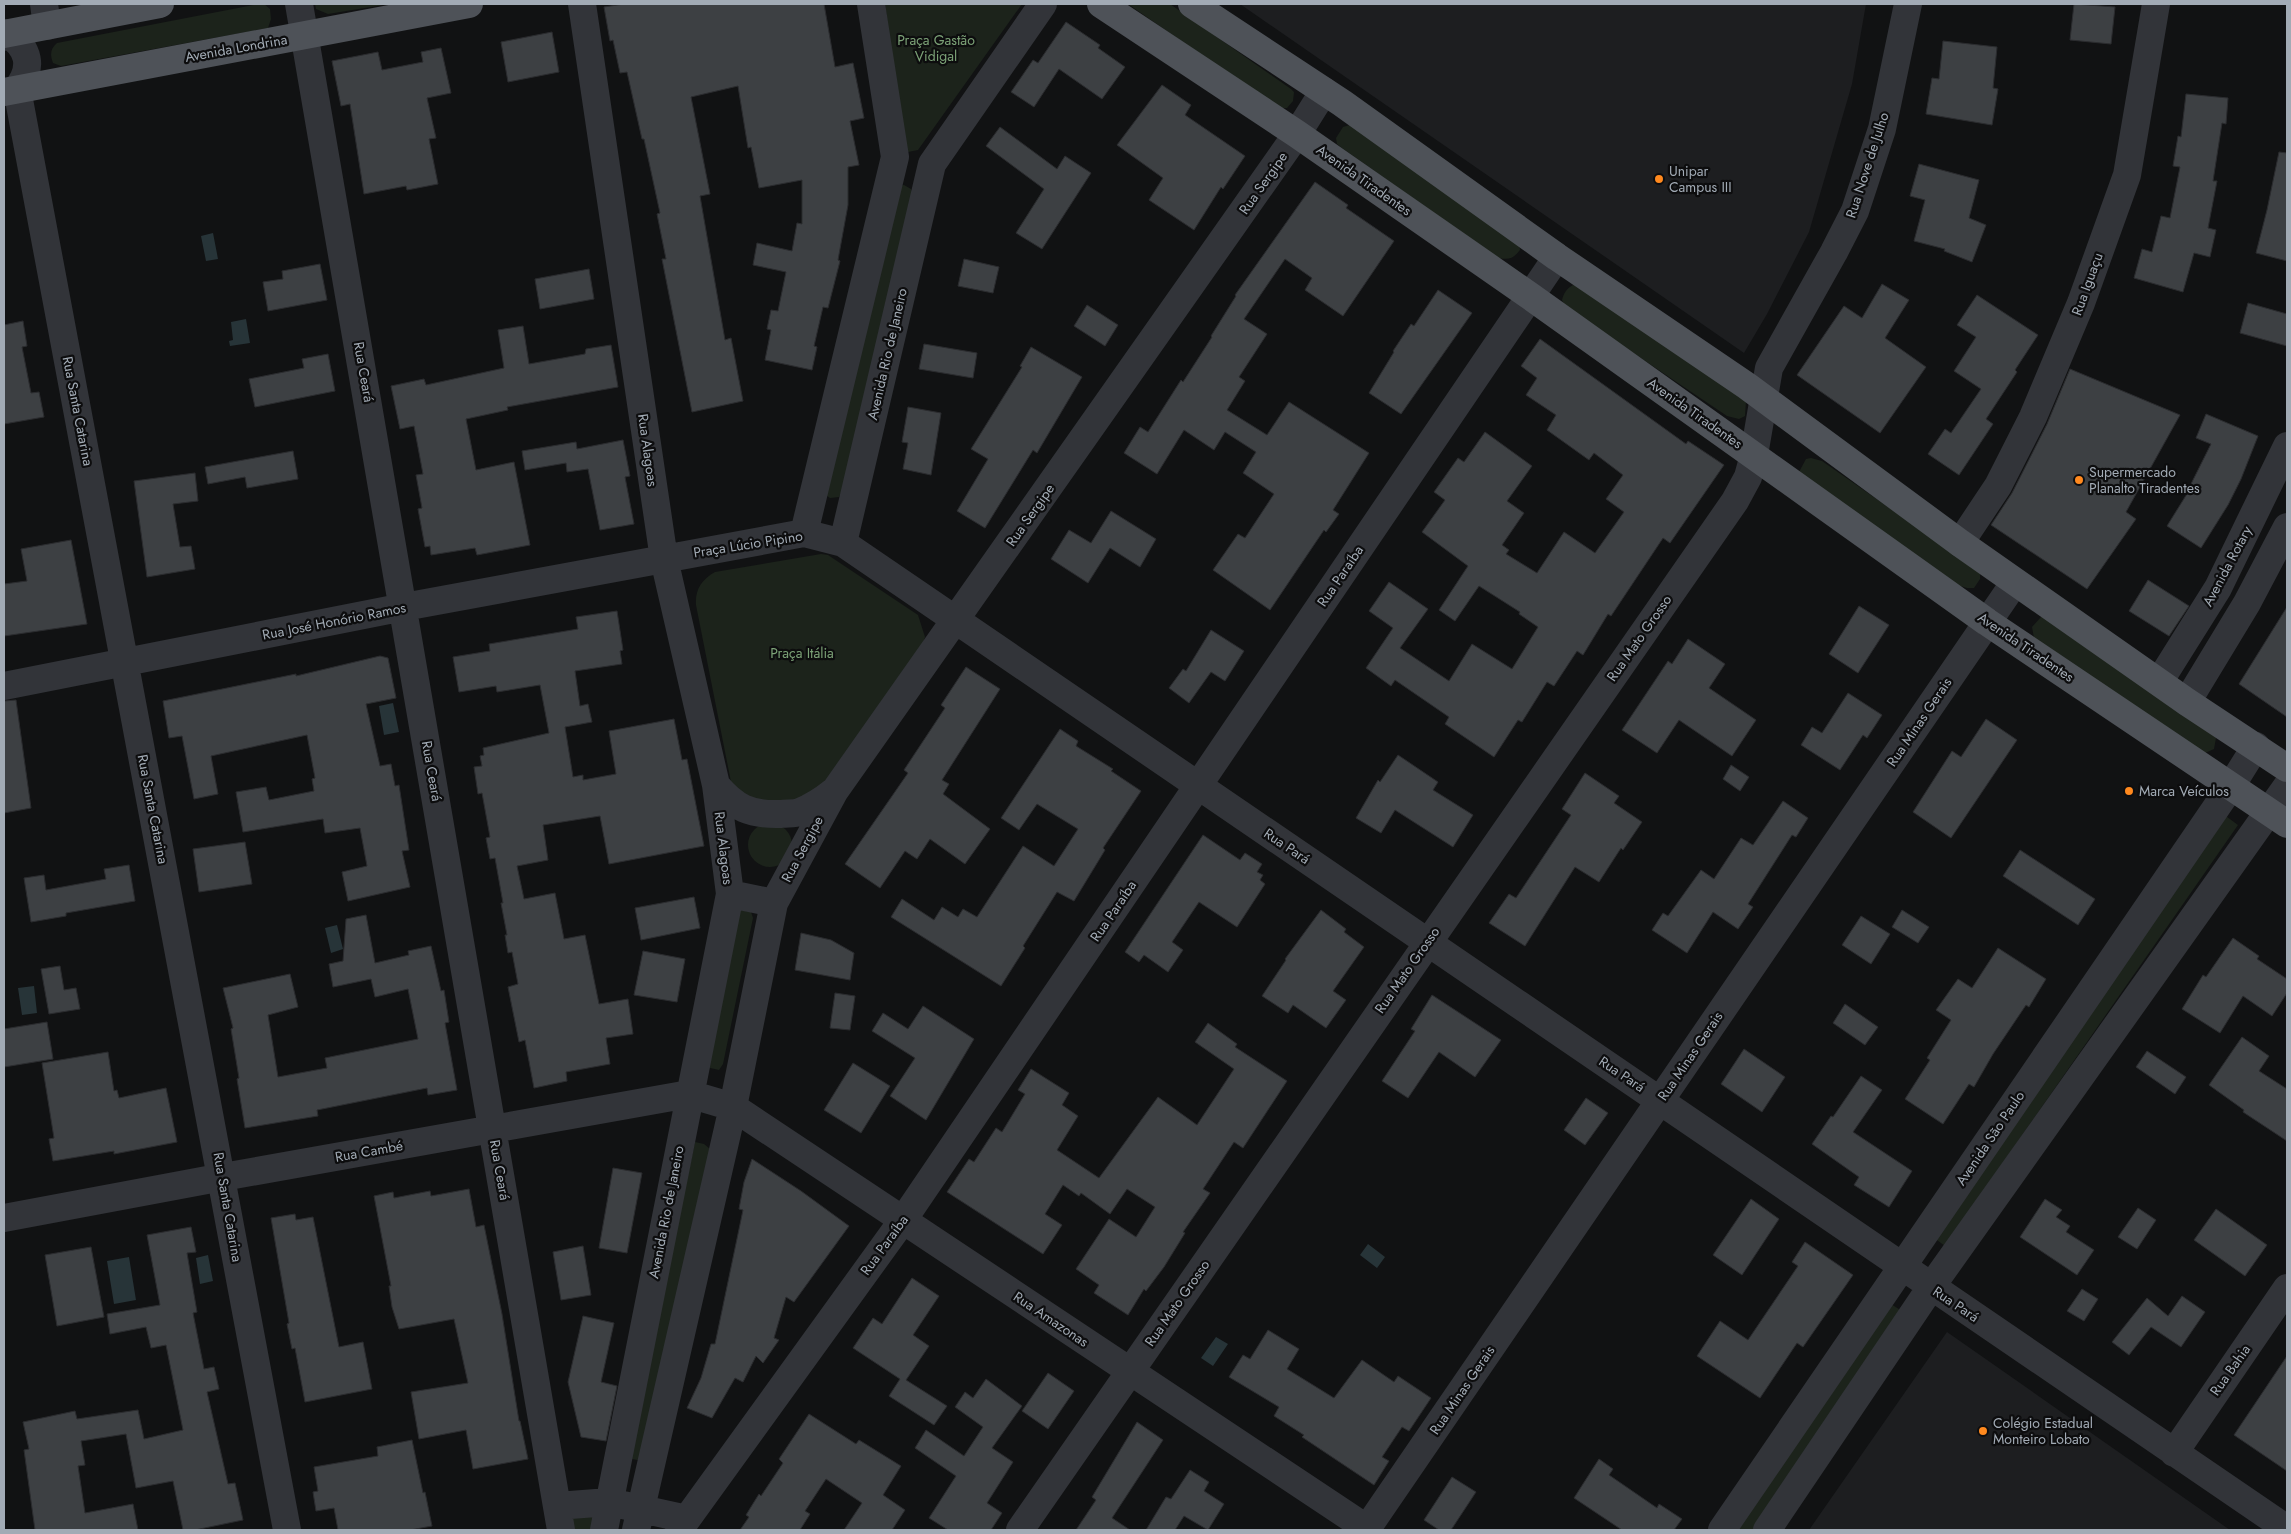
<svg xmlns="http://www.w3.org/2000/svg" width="2291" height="1534" viewBox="0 0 2291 1534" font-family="Jost,sans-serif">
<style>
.built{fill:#1d1e20}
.green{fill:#1c231b}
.water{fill:#273438}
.building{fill:#3d4043;stroke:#2b2c2f}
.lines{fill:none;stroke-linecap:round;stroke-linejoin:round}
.minor{stroke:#323439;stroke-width:28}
.major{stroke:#4e5258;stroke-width:28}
.poi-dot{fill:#ff891e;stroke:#0d0d0e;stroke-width:2}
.labels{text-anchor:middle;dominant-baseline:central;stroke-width:4.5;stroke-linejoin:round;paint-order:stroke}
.park-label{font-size:14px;fill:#7ca277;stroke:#0d0d0e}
.street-label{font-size:14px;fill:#a2abb5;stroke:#0d0d0e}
.poi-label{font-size:14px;fill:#a2abb5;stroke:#0d0d0e;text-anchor:start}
</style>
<rect width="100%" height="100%" fill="#111213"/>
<!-- built -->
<path class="built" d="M1240 4H1866L1852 84 1809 232 1767 314 1744 353Z
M1947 1332 2230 1530H1809Z"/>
<!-- green -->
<path class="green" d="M258 4H264L270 9 271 19 268 28 61 66 53 63C50 55 50 49 57 43Z
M315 4H389L328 14 316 9Z
M885 4H1022L918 150 908 152 904 147Z
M1128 4H1170L1291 89 1294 92 1293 101 1287 108H1278Z
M1350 125 1519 243 1520 250C1513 259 1509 260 1498 258L1342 148 1337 144 1336 138 1343 127Z
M904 185 911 189 913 196 842 491 839 497 830 498 823 493 898 186Z
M1573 285 1583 286 1746 401 1745 416 1739 419 1727 416 1565 307 1562 300C1564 293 1566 289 1573 285Z
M1811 458 1822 461 1980 571V579L1974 588H1967L1957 585 1799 472 1806 459Z
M821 554 828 555 918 615 925 637 923 643 833 774 812 797 762 804 732 787 696 605C695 590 701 580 715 572Z
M2041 617H2047L2211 730 2216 738 2214 749 2205 753 2034 638 2032 627Z
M2223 814 2238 825 1945 1246 1930 1235Z
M748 845a22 22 0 1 1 44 0a22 22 0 1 1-44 0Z
M740 910 751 912 753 918 723 1064 719 1070 706 1067Z
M695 1142 704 1144 710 1149 643 1461 632 1459 629 1452Z
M1886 1301 1902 1311 1754 1530H1732Z
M570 1513 594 1516 592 1530H572Z"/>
<!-- water -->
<path class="water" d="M213 233 218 259 206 261 201 236Z
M246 319 250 343 230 346 229 341 233 340 231 322Z
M393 703 399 732 384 735 379 706Z
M337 925 343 949 331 953 325 928Z
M34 986 37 1013 22 1015 18 988Z
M1368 1244 1385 1257 1377 1268 1360 1255Z
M208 1255 213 1281 200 1284 196 1258Z
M129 1257 136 1300 114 1304 107 1261Z
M1216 1337 1228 1344 1213 1366 1201 1358Z"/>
<!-- building -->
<path class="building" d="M624 4H824L835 67 853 63 864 118 850 121 859 165 848 167V205L838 260 840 261 828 308 823 307 814 346 817 347 812 370 765 360 771 330 767 329 771 310 778 311 786 272 753 265 757 243 792 251 797 223 802 224V180L759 188 751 147 748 148 738 86 691 97 710 194 700 196 725 340 731 338 743 401 692 412 662 259H666L657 214 660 213 644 139H642L627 72 620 73 613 40 610 41 604 7Z
M2074 4 2115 7 2111 44 2070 40Z
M1066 22 1100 45 1098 48 1125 67 1102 99 1059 69 1034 107 1011 92 1033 60 1038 63Z
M552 32 559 72 508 82 501 42Z
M1943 41 1997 47 1993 88 1998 89 1992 125 1926 114 1932 78 1939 79Z
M441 48 451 93 427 98 436 138 429 139 438 184 407 190 406 186 364 194 350 104 341 106 332 61 378 52 382 70 423 62 421 52Z
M1162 85 1191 105 1185 115 1245 156 1223 189 1221 187 1194 230 1149 200 1163 178 1117 145Z
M2186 94 2228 98 2226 124 2222 123 2213 181H2217L2208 228 2216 230 2210 257 2194 253 2183 292 2134 278 2142 249 2152 252 2161 216 2170 218 2180 167 2173 166 2178 136 2181 137Z
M1000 127 1057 169 1065 156 1091 173 1042 249 1016 233 1044 189 986 146Z
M2279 152 2287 153V261L2256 253 2267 210Z
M1919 164 1979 180 1969 218 1986 225 1972 262 1944 251 1945 249 1914 241 1925 200 1910 196Z
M1315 182 1348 205 1346 208 1394 241 1343 316 1305 290 1312 278 1285 259 1244 319 1267 334 1239 377 1245 381 1227 410 1267 435 1289 402 1369 453 1333 510 1339 514 1326 532 1324 530 1270 610 1213 570 1238 534 1245 538 1274 494 1243 473 1256 452 1225 432 1214 450 1184 430 1157 474 1124 453 1140 427 1148 432 1181 380 1183 382 1212 337 1211 336 1236 296 1235 295Z
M964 259 999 267 993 293 958 286Z
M320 264 327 300 268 311 263 282 283 279 282 271Z
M589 269 594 299 540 309 535 279Z
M1882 284 1909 300 1885 338 1926 367 1880 433 1797 375 1844 306 1862 318Z
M1438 290 1472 313 1401 414 1369 393 1394 352 1393 351 1411 324 1414 326Z
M1977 295 2038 335 2015 370 2017 372 1986 419 1993 424 1959 475 1928 454 1945 429 1951 433 1981 389 1954 371 1976 337 1957 325Z
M2248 303 2287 314V346L2240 333Z
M1087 305 1118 325 1105 346 1074 326Z
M23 321 27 346 22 347 31 393 39 392 44 417 4 424V325Z
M523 326 529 364 585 354 586 349 611 345 618 387 507 407 508 410 466 419 476 470 514 462 530 545 477 555 475 548 431 555 430 546 425 547 418 509 422 508 416 475 423 474 414 426 400 429 391 386 424 379 426 385 504 368 498 330Z
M1540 339 1686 444 1688 441 1724 465 1670 543 1663 538 1611 616 1608 614 1583 655 1577 651 1554 686 1547 682 1522 722 1518 720 1494 757 1445 724 1449 717 1395 680 1391 686 1366 668 1393 628 1369 611 1389 582 1428 609 1400 648 1449 681 1472 644 1512 669 1538 627 1519 614 1520 612 1479 586 1455 621 1439 610 1468 566 1422 532 1445 500 1434 492 1458 458 1464 462 1485 432 1532 466 1507 501 1524 513 1502 545 1509 550 1506 554 1537 573 1564 532 1595 553 1624 512 1606 499 1623 475 1594 453 1589 460 1547 430 1556 415 1526 395 1537 378 1521 366Z
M924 344 977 353 973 378 919 369Z
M1031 347 1082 377 1037 453 1033 450 985 528 957 511 988 459 971 449 1022 367 1020 366Z
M328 354 335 391 255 407 249 379 304 368 302 359Z
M2070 369 2180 415 2126 512 2136 519 2087 589 1991 525 2012 493 2047 424Z
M908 407 941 413 931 475 903 469 908 443 902 442Z
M2206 414 2258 436 2241 479 2228 505 2201 548 2167 526 2190 489 2189 488 2211 444 2196 438Z
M623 440 630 476 625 477 634 524 600 530 588 469 567 472 566 463 525 470 522 451 576 442 577 449Z
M293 451 298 479 247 488 245 477 208 484 205 467Z
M195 473 198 501 173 504 180 547 191 546 195 569 147 577 134 481Z
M1111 511 1156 539 1140 567 1110 548 1088 583 1051 559 1069 530 1091 543Z
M71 540 87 624 4 636V584L27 581 21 549Z
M2148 580 2189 606 2169 636 2129 611Z
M1859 606 1889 625 1858 673 1829 654Z
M2287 607V717L2239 684Z
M617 611 623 650 620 651 622 664 575 671 580 706 588 704 592 722 565 727 573 777 583 775V780L616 774 609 731 674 719 682 760 687 759 704 846 609 864 600 816 543 825 548 860 517 866 524 899 555 893 564 939 585 935 599 1004 628 999 633 1034 606 1038 610 1064 566 1072 567 1081 534 1088 525 1040 519 1042 508 987 518 984 512 952 508 953 505 935H507L501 903H503L495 858 490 859 486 838 490 837 482 793 478 794 474 767 482 766 480 756 484 755 483 748 549 733 540 685 497 692 496 686 459 692 453 657 490 651 489 644 578 629 576 617Z
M1211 630 1244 651 1225 681 1211 672 1189 703 1169 688 1183 669 1186 671Z
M1688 639 1725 664 1709 688 1756 720 1732 756 1679 720 1657 753 1622 730 1668 661 1672 664Z
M380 656 388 658 396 698 366 704 380 766 391 764 395 786 399 785 409 850 402 851 410 887 348 901 342 872 367 866 360 828 325 833 323 819 243 832 236 792 266 787 269 800 314 791 312 779 315 778 307 735 211 756 218 794 194 799 182 736 169 738 163 701 296 674V676Z
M966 667 1000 689 942 780 949 784 943 794 990 829 965 864 930 839 917 859 905 851 880 888 845 864 908 773 904 770 945 708 941 705Z
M1848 693 1882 715 1867 738 1863 735 1840 770 1801 745 1812 727 1822 733Z
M16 700 31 808 4 813V701Z
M1986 719 2017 740 1951 838 1913 812 1952 751 1961 757Z
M1060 729 1078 741 1076 746 1113 769 1111 771 1141 791 1103 848 1105 850 1074 901 1057 892 1023 946 1025 948 1001 986 891 917 902 899 934 920 942 907 958 917 963 909 977 917 1023 846 1054 866 1078 829 1037 804 1019 830 1001 818Z
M1398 755 1438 782 1433 790 1473 815 1453 847 1395 810 1381 833 1356 818 1378 780 1380 782Z
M1731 765 1749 777 1740 791 1723 779Z
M1585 773 1619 796 1614 803 1642 822 1623 850 1621 848 1599 882 1575 867 1525 946 1489 923 1509 894 1516 898 1571 815 1562 809Z
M1783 801 1808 818 1796 837 1792 835 1748 904 1753 907 1738 929 1713 912 1687 953 1652 930 1663 913 1668 916 1701 870 1714 879 1741 838 1753 845Z
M1203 835 1240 860 1245 853 1262 864 1257 872 1263 875 1260 880 1265 884 1237 927 1199 902 1172 942 1183 950 1168 972 1144 955 1139 962 1125 952Z
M245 842 252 884 199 892 193 849Z
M2020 850 2095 899 2078 925 2003 876Z
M129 865 135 901 66 913V916L31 922 24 878 44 875 46 890 106 879 104 869Z
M694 897 700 928 641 940 635 908Z
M1321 910 1346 929 1344 932 1364 947 1333 991 1346 1000 1326 1028 1293 1005 1288 1013 1262 996 1286 960 1285 959Z
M1902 910 1929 927 1918 943 1892 927Z
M366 915 375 963 409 955 408 951 431 946 441 991 444 990 449 1022 445 1023 457 1090 428 1095 427 1088 317 1110 318 1116 245 1128 237 1079 239 1078 231 1029 233 1028 223 988 290 974 298 1007 268 1015 278 1077 327 1068 325 1058 418 1039 408 989 375 997 371 979 333 987 329 964 343 961 346 919Z
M1861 916 1890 934 1871 964 1842 945Z
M801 933 831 940 854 953 850 980 795 970Z
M2233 938 2259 956 2257 959 2287 979V993L2272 1016 2243 996 2220 1033 2182 1009 2203 975 2206 977Z
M1998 948 2046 979 2029 1007 2026 1005 1993 1054 1974 1087 1969 1084 1943 1124 1905 1099 1930 1060 1927 1058 1951 1020 1936 1010 1958 979 1972 988Z
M643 951 685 959 677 1002 634 995Z
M60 966 64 990 76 988 80 1009 49 1014 41 969Z
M835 993 855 996 850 1030 830 1028Z
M1432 995 1501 1040 1475 1077 1439 1052 1408 1098 1382 1081 1415 1031 1411 1029Z
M1845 1004 1878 1027 1865 1045 1833 1023Z
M923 1006 974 1039 926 1120 890 1096 915 1058 872 1031 883 1013 908 1029Z
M47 1022 53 1059 4 1067V1029Z
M1208 1023 1237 1044 1235 1047 1287 1081 1243 1148 1234 1142 1203 1189 1210 1193 1183 1232 1185 1233 1164 1267 1146 1291 1144 1289 1128 1315 1094 1293 1099 1285 1076 1269 1109 1219 1136 1237 1155 1207 1127 1189 1110 1214 1081 1193 1079 1196 1063 1185 1045 1214 1062 1225 1043 1254 947 1192 969 1159 974 1162 996 1128 1002 1132 1025 1094 1018 1090 1031 1069 1069 1093 1062 1105 1078 1116 1057 1150 1099 1178 1158 1097 1197 1125 1234 1069 1195 1042Z
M2242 1037 2269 1056 2259 1071 2287 1089V1141L2243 1112 2244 1110 2209 1085Z
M1744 1049 1785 1077 1762 1112 1721 1084Z
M2147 1051 2186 1077 2175 1094 2136 1067Z
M108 1052 114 1091 117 1090 119 1098 166 1088 177 1142 114 1154V1151L53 1161 49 1139 54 1138 42 1063Z
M853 1063 890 1086 861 1133 824 1110Z
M1861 1076 1882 1090 1853 1132 1912 1171 1889 1207 1854 1185 1859 1177 1812 1144 1831 1116 1833 1117Z
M1586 1098 1608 1113 1585 1145 1564 1130Z
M752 1159 801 1191 849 1226 794 1302 786 1297 774 1338 779 1340 763 1363 756 1356 743 1382 735 1378 712 1418 687 1408 701 1378 711 1344H715L743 1210 739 1209 744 1182Z
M613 1168 642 1173 627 1253 599 1248Z
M469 1189 476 1227 484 1225 502 1314 519 1421H520L528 1459 473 1469 466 1430 419 1439 411 1392 468 1383 454 1319 399 1329 392 1307 389 1286H391L374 1196 393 1192 394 1198 430 1191 431 1196Z
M1751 1199 1779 1219 1742 1275 1713 1255Z
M2045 1199 2062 1210 2056 1217 2070 1226 2066 1232 2094 1250 2077 1275 2020 1237Z
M2138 1208 2156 1220 2137 1249 2118 1237Z
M2216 1209 2267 1245 2245 1276 2194 1240Z
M295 1214 296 1220 313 1217 339 1347 363 1342 372 1389 305 1402 295 1348 292 1349 287 1324 289 1323 271 1218Z
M191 1227 196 1252 187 1253 197 1312 193 1313 204 1369 214 1367 219 1389 207 1392 228 1484 235 1483 243 1520 195 1530H183L173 1481 136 1488 126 1434 81 1441 85 1465 78 1466 85 1513 133 1504 138 1530H35L24 1450 29 1449 23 1422 75 1411 77 1419 138 1410 144 1439 183 1430 166 1345 151 1348 146 1327 110 1334 107 1314 160 1305 147 1235Z
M1805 1242 1853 1275 1803 1347 1797 1343 1760 1398 1697 1356 1720 1321 1748 1340 1798 1266 1792 1262Z
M583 1246 591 1295 561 1300 553 1252Z
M91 1247 104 1317 57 1326 45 1255Z
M912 1278 939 1296 913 1335 929 1346 906 1380 947 1406 934 1425 889 1396 900 1379 853 1348 873 1318 882 1324Z
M2082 1289 2098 1299 2084 1321 2067 1311Z
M2182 1296 2205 1312 2181 1347 2151 1327 2129 1355 2112 1342 2147 1298 2168 1316Z
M583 1316 614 1323 601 1382 617 1386 606 1441 581 1437 568 1382Z
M1268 1330 1299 1349 1287 1369 1334 1398 1362 1360 1394 1382 1398 1376 1431 1398 1409 1431 1402 1427 1382 1457 1389 1461 1374 1485 1302 1437 1304 1435 1274 1416 1279 1407 1229 1377 1243 1355 1250 1359Z
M2287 1356V1471L2234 1435Z
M1048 1373 1074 1391 1048 1429 1022 1411Z
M986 1379 1022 1406 992 1448 1013 1462 987 1503 1002 1513 991 1530H948L929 1518 956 1476 915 1448 926 1430 964 1456 983 1427 955 1407 965 1392 973 1398Z
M809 1414 856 1444 859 1440 901 1466 883 1495 905 1510 892 1530H844L862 1503 826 1479 805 1511 810 1514 800 1530H740L749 1517 746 1515 759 1494 761 1496 783 1463 779 1459Z
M1137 1422 1163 1440 1112 1518 1130 1530H1076L1096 1500 1092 1497Z
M412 1440 423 1493 425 1492 432 1526 410 1530H338L334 1508 316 1511 313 1492 318 1491 314 1467 378 1456 377 1447Z
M1599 1459 1613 1469 1609 1475 1657 1508 1659 1504 1682 1519 1674 1530H1622L1574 1498Z
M1190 1470 1209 1482 1204 1491 1224 1504 1208 1530 1184 1516 1175 1530H1146L1166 1497 1171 1499Z
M1452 1477 1476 1492 1451 1530H1439L1424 1520Z"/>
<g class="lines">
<!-- minor -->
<path class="minor" d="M44 4 47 26
M299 4 561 1530
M582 4 664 559 716 785 730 894 604 1530
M4 37 7 33C29 48 34 67 17 89
M17 89 287 1530
M804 533 895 157 871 4
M843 543 932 164 1043 4
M1960 543 1998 486 2033 417 2081 303 2127 175 2156 4
M2159 682 2218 588 2287 446
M4 686 404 607 804 533 843 543 2287 1529
M2187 702 2247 603 2287 527
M716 785C735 808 750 815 781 814 787 813 794 814 800 812 812 807 823 800 833 792
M730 894 774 903
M4 1218 223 1177 689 1094 733 1107 1369 1530
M2174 1453 2287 1288
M557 1506 609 1502 687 1519
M636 1530 733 1107 774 903 834 792 1297 134 1324 91
M679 1530 903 1220 1557 257
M1020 1530 1735 501 1748 477 1754 455 1769 368 1834 252 1855 211 1882 129 1908 4
M1366 1530 2015 582
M1722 1530 2231 786 2256 746
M1767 1530 1931 1287 2287 786"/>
<!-- major -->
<path class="major" d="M1101 4 1297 134 1530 296 1987 622 2287 824
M1192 4 1342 103 1557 257 1747 386 1960 543 2187 702 2287 768
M4 34 160 4
M4 92 469 4"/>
</g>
<!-- markers -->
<g class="poi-dot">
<circle cx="1659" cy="179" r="5"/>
<circle cx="2079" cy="480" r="5"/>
<circle cx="2129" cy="791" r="5"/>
<circle cx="1983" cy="1431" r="5"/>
</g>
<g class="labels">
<!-- park labels -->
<g class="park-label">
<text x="936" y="40">Praça Gastão<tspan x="936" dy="16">Vidigal</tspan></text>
<text x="802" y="653">Praça Itália</text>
</g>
<!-- street labels -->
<g class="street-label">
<text transform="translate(236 48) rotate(-10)">Avenida Londrina</text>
<text transform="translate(1867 165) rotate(-72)">Rua Nove de Julho</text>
<text transform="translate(1364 180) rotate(35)">Avenida Tiradentes</text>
<text transform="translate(1263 183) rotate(-55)">Rua Sergipe</text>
<text transform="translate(2087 284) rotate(-70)">Rua Iguaçu</text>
<text transform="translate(887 354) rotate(-77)">Avenida Rio de Janeiro</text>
<text transform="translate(364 372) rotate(80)">Rua Ceará</text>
<text transform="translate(78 411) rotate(79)">Rua Santa Catarina</text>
<text transform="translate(1695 413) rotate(35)">Avenida Tiradentes</text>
<text transform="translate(648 450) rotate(82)">Rua Alagoas</text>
<text transform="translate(1030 515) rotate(-55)">Rua Sergipe</text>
<text transform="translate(748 544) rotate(-9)">Praça Lúcio Pipino</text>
<text transform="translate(2227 566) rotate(-62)">Avenida Rotary</text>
<text transform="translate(1340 576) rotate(-56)">Rua Paraíba</text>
<text transform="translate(334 621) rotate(-11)">Rua José Honório Ramos</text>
<text transform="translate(1639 638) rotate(-55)">Rua Mato Grosso</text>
<text transform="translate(2026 647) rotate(34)">Avenida Tiradentes</text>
<text transform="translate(1919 722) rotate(-56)">Rua Minas Gerais</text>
<text transform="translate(432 771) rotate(80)">Rua Ceará</text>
<text transform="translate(153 809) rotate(79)">Rua Santa Catarina</text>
<text transform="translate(1287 846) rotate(34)">Rua Pará</text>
<text transform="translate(724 848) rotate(83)">Rua Alagoas</text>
<text transform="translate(802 849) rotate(-62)">Rua Sergipe</text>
<text transform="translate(1113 911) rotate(-56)">Rua Paraíba</text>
<text transform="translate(1407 970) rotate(-55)">Rua Mato Grosso</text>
<text transform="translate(1690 1056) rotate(-56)">Rua Minas Gerais</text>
<text transform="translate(1622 1074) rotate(34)">Rua Pará</text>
<text transform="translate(1990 1138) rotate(-56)">Avenida São Paulo</text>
<text transform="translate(369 1151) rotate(-10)">Rua Cambé</text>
<text transform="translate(500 1170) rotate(80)">Rua Ceará</text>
<text transform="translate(228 1207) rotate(80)">Rua Santa Catarina</text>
<text transform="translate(666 1212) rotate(-79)">Avenida Rio de Janeiro</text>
<text transform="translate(884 1245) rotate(-54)">Rua Paraíba</text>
<text transform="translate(1177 1303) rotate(-55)">Rua Mato Grosso</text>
<text transform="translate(1956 1304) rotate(34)">Rua Pará</text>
<text transform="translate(1051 1319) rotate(34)">Rua Amazonas</text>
<text transform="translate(2230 1370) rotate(-55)">Rua Bahia</text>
<text transform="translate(1462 1390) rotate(-56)">Rua Minas Gerais</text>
</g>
<!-- poi labels -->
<g class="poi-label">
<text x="1669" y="171">Unipar<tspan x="1669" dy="16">Campus III</tspan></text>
<text x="2089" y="472">Supermercado<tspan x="2089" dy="16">Planalto Tiradentes</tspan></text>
<text x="2139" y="791">Marca Veículos</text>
<text x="1993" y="1423">Colégio Estadual<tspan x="1993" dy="16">Monteiro Lobato</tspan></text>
</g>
</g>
<!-- border -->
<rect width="2291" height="1534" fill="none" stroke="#a2abb5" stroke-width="10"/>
</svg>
